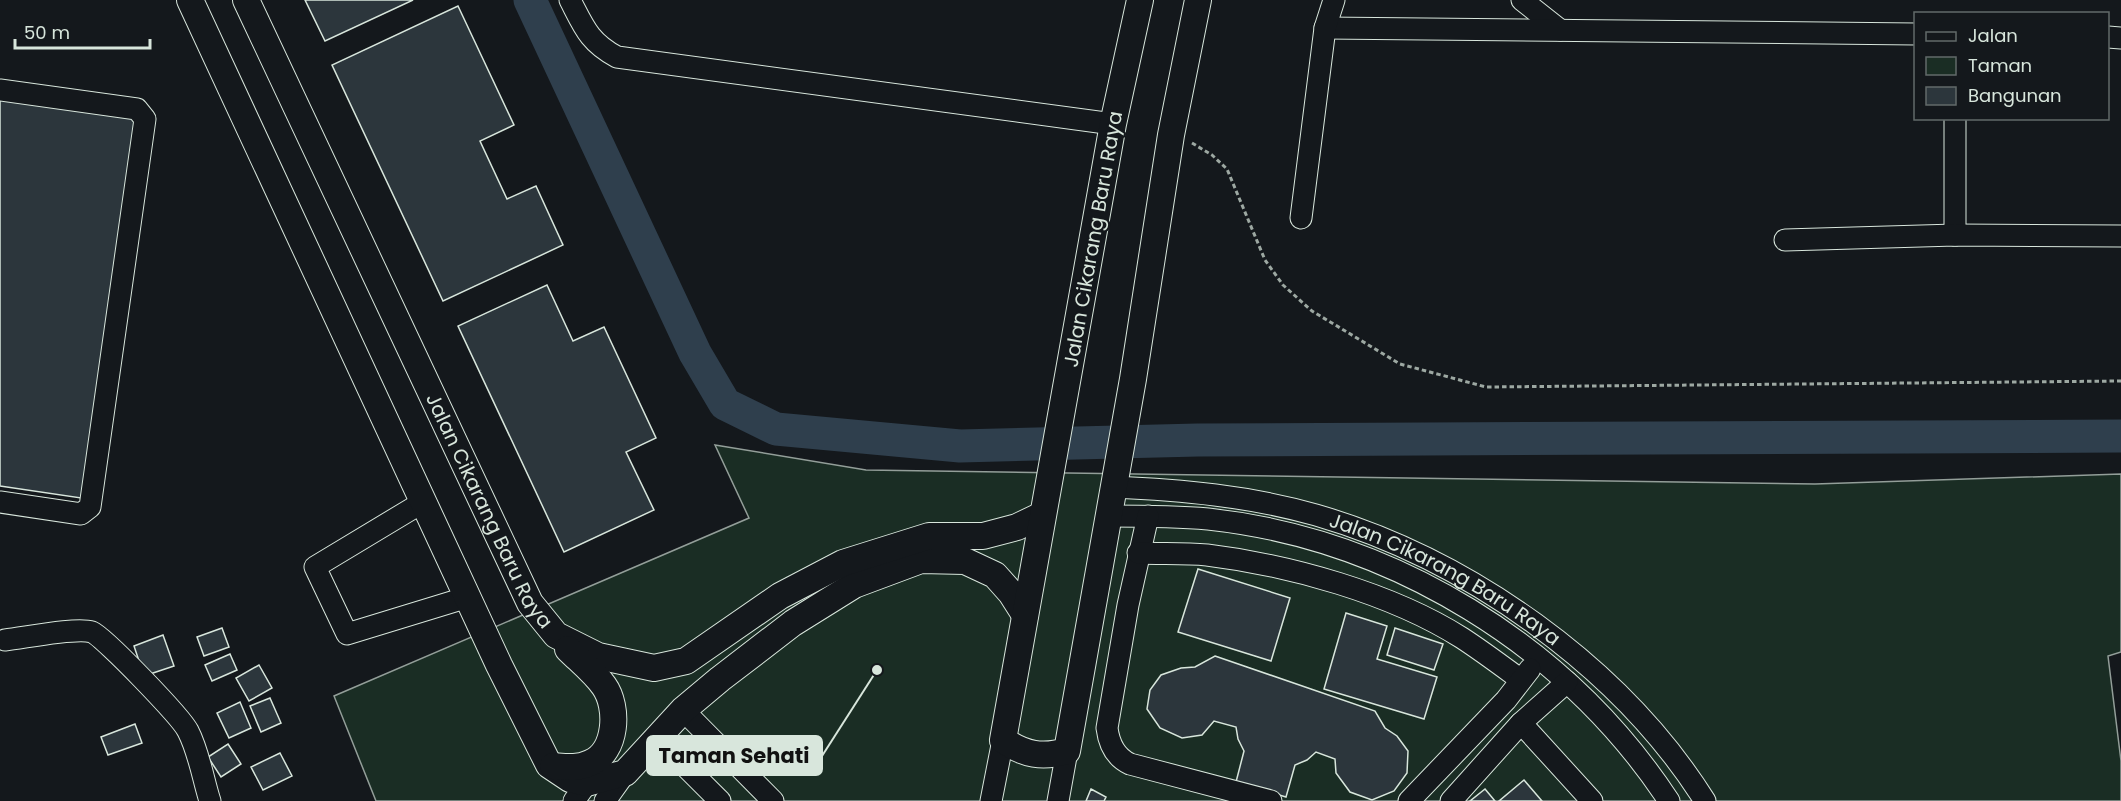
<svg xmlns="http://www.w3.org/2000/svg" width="2121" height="801" viewBox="0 0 2121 801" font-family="Poppins,sans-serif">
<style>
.green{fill:#1a2d24;stroke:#939e99;stroke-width:1.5}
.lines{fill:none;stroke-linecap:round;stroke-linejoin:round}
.river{stroke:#2f3f4d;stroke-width:33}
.building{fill:#2c363c;stroke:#d8e6dc;stroke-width:1.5}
.minor-casing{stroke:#d8e6dc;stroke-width:23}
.major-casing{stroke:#d8e6dc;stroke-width:28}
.path{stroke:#9da8a2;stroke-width:3;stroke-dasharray:4.5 3;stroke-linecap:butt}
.minor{stroke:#14181c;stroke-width:21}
.major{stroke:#14181c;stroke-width:26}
.labels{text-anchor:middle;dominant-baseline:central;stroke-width:4.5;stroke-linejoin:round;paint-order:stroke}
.street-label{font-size:20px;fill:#d8e6dc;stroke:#14181c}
.leader{fill:none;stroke:#d8e6dc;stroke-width:2}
.callout-dot{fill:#d8e6dc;stroke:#14181c;stroke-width:2}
.callout{fill:#d8e6dc;stroke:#d8e6dc;stroke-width:2}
.callout-label{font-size:21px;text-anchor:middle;font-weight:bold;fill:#111}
</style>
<rect width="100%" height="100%" fill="#14181c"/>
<!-- green -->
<path class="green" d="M715 445 866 470 1815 484 2121 474V652L2108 656 2121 761V801H376L334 696 749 518Z"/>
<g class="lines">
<!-- river -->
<path class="river" d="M530 0 695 353 725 404 776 429 960 446 1198 440 2121 436"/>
</g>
<!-- building -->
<path class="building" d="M305 0H413L325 41Z
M458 6 514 125 480 141 507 199 536 186 563 245 443 301 332 65Z
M0 96 139 118 81 498 0 486Z
M547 285 573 341 604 327 656 438 626 452 654 510 564 552 458 326Z
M1198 569 1290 598 1271 661 1178 632Z
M1346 613 1387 626 1377 659 1437 677 1424 719 1324 689Z
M222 628 229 647 204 656 197 637Z
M1395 628 1443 644 1434 670 1387 655Z
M163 635 174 666 144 676 134 646Z
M230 654 237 670 212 681 205 665Z
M1215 656 1375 711 1385 728 1397 736 1408 751 1407 773 1394 791 1372 800 1350 792 1336 773 1335 759 1316 752 1307 760 1295 765 1286 797 1236 782 1244 751 1238 739 1236 727 1214 721 1202 735 1182 738 1160 728 1147 709 1150 690 1161 675 1181 668 1195 667Z
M259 665 272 688 249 701 236 678Z
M270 698 281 723 261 732 250 706Z
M240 702 251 728 229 738 217 713Z
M135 724 142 743 108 755 101 737Z
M228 744 241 764 221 777 208 757Z
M280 753 292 776 263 790 251 767Z
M1524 780 1542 801H1499Z
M1091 789 1106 797 1104 801H1086Z
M1485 789 1495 801H1470Z"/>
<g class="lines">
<!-- minor casing -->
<g class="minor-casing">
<g id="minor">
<path d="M570 0C584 27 589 42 617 57L1113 124"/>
<path d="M1522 0 1560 30"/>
<path d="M1325 28 1916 34"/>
<path d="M2108 37 2121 38"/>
<path d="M0 90 137 109 145 119 90 507 81 514 0 502"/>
<path d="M1301 218 1325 28 1334 0"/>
<path d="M1955 235V118"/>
<path d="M1785 240 1955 235 2121 236"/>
<path id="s1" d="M1113 487C1182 490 1249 496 1316 515 1467 559 1620 666 1705 801"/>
<path d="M423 502 315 567 347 634 468 597"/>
<path d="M1108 516C1141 516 1175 516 1208 519 1393 539 1567 646 1669 801"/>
<path d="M1148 516 1128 605 1107 728C1109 744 1115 757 1130 764L1271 801"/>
<path d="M1138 553C1161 554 1184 553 1207 555 1289 565 1391 593 1462 638 1482 651 1502 666 1521 680"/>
<path d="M5 640C24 638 76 627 92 632 104 637 181 717 188 731 199 752 203 779 210 801"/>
<path d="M683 710 773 801"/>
<path d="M1521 723 1592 801"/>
<path d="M657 738 720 801"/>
<path d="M574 801 587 783"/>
<path d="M605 801 625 773"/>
<path d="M991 801 1003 740"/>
<path d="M1058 801 1067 751"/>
<path d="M1409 801 1506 700 1530 669"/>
<path d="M1451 801 1521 723 1567 682"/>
</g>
</g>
<!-- major casing -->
<g class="major-casing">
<g id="major">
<path d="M190 0 499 665 549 765 570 779 587 783 625 773 683 710 720 679 793 623 854 585 921 560 965 561 995 575 1011 593 1025 615"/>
<path id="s2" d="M246 0 530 603 556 635 598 656 654 668 686 661 780 596 843 563 929 536H983L1017 527 1042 515"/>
<path d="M1140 0 1113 124 1003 740C1025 755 1042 758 1067 751L1133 379 1171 135 1198 0"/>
<path d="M553 766C566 767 577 769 590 763 617 752 619 707 604 686 594 672 580 661 568 649"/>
</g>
</g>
<!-- path -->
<path class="path" d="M1192 143 1212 155 1227 169 1265 260 1283 285 1312 311 1400 364 1486 387 2121 381"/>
<!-- minor -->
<use href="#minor" class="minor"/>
<!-- major -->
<use href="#major" class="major"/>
</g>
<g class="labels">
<!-- street labels -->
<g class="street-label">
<text transform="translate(1093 239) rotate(-80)">Jalan Cikarang Baru Raya</text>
<text stroke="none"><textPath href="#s2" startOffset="566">Jalan Cikarang Baru Raya</textPath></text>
<text stroke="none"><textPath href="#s1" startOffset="350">Jalan Cikarang Baru Raya</textPath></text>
</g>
</g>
<!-- callouts -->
<path class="leader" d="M877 670L822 756"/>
<circle class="callout-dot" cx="877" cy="670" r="6"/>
<rect class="callout" x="647" y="736" width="175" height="39" rx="6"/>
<g class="callout-label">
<text x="734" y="763">Taman Sehati</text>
</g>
<!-- legend -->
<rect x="1914" y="12" width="195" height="108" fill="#14181c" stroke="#626a69" stroke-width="1.5"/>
<rect x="1926" y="32" width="30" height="9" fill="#14181c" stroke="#626a69" stroke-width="1.5"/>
<text x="1968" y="42" font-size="18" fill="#d8e6dc">Jalan</text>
<rect x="1926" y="57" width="30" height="18" fill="#1a2d24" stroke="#626a69" stroke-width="1.5"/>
<text x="1968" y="72" font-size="18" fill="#d8e6dc">Taman</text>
<rect x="1926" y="87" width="30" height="18" fill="#2c363c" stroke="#626a69" stroke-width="1.5"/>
<text x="1968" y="102" font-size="18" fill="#d8e6dc">Bangunan</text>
<!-- scale -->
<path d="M15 39v9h135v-9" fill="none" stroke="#d8e6dc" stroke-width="3"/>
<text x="24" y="39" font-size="18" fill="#d8e6dc" stroke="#14181c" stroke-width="4.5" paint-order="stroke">50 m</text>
</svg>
